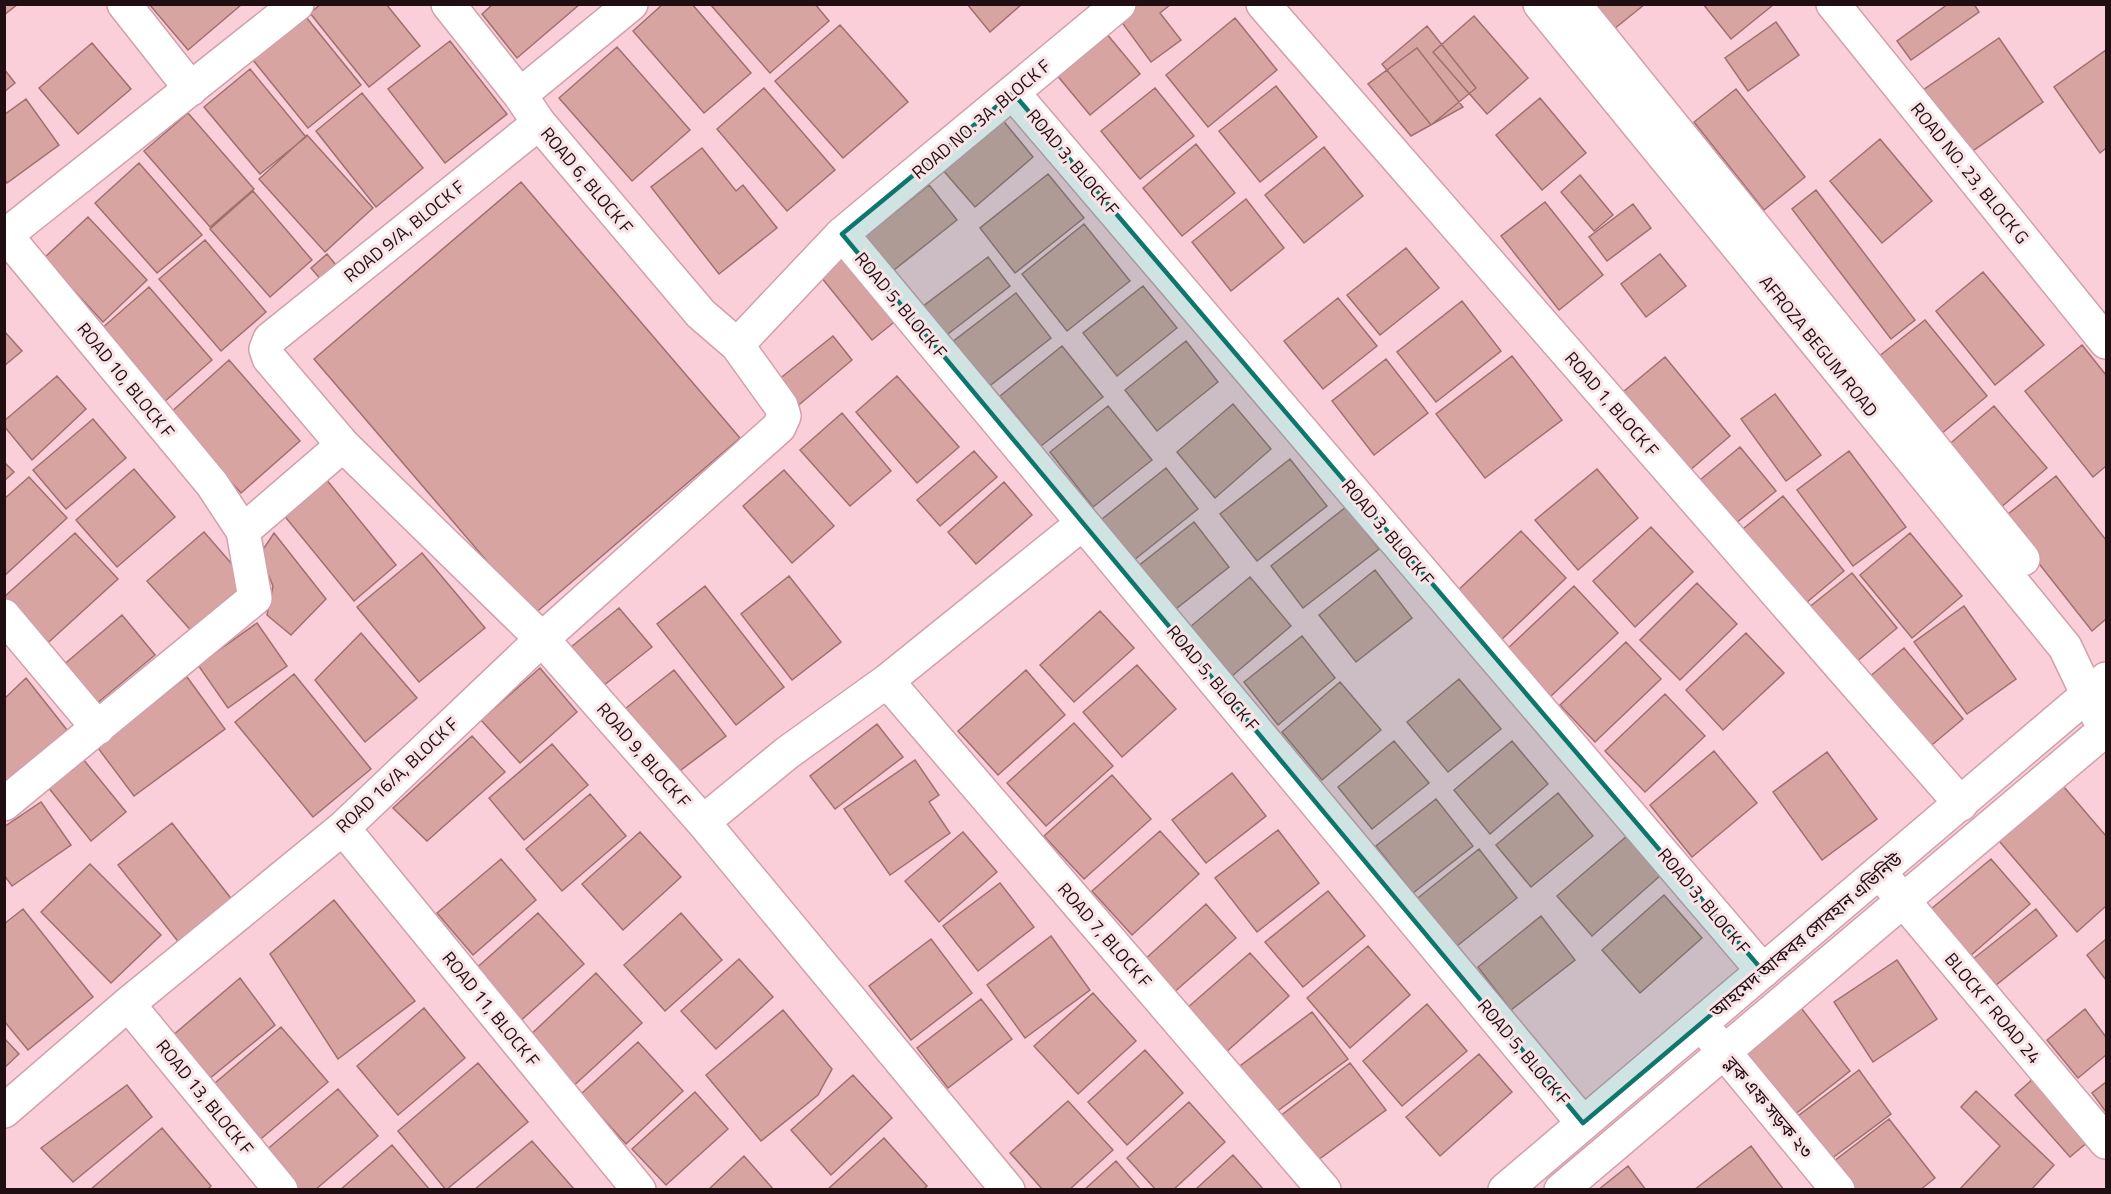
<svg xmlns="http://www.w3.org/2000/svg" width="2111" height="1194" viewBox="0 0 2111 1194" font-family="'Titillium Web','Noto Sans Bengali',sans-serif">
<style>
.building{fill:#d7a4a1;stroke:#a0706e;stroke-width:1.5}
.lines{fill:none;stroke-linecap:round;stroke-linejoin:round}
.street-casing{stroke:#d2a0ac;stroke-width:36}
.secondary-casing{stroke:#d2a0ac;stroke-width:36}
.street{stroke:#fff;stroke-width:33}
.secondary{stroke:#fff;stroke-width:33}
.marked{fill:#0f766e;fill-opacity:0.2;stroke:#0f766e;stroke-width:4.5;stroke-linejoin:round}
.labels{text-anchor:middle;dominant-baseline:central;stroke-width:6;stroke-linejoin:round;paint-order:stroke}
.street-label{font-size:18px;fill:#200e13;stroke:#f8e3e7}
</style>
<rect width="100%" height="100%" fill="#facfd9"/>
<!-- building -->
<path class="building" d="M4 4H18L4 15Z
M149 4H241V5L188 50Z
M321 4H386L420 46 369 87 310 13Z
M493 4H580L517 58 482 14Z
M663 4H692L751 73 704 113 633 31Z
M710 4H815L829 21 770 73Z
M967 4H1022L990 32Z
M1126 4H1171L1160 13 1181 40 1151 62 1115 13Z
M1586 4H1645L1609 33Z
M1703 4H1772L1773 5 1731 39Z
M1948 4H1974L1979 12 1911 60 1897 41Z
M1474 16 1528 78 1487 114 1433 52Z
M306 17 361 85 308 128 253 60Z
M1235 18 1277 70 1208 127 1166 75Z
M1776 22 1799 55 1748 91 1725 58Z
M840 25 908 102 843 158 775 81Z
M1427 26 1476 88 1431 125 1382 64Z
M1106 33 1140 74 1090 115 1056 74Z
M1999 38 2043 102 1967 155 1923 90Z
M450 41 507 114 445 163 388 89Z
M92 43 131 89 78 134 39 88Z
M617 47 690 130 632 181 559 98Z
M1417 48 1463 107 1411 136 1368 84Z
M2106 50V148L2100 153 2054 87Z
M4 69 15 83 4 92Z
M250 69 306 137 260 174 204 107Z
M1276 86 1317 137 1260 182 1219 131Z
M764 88 835 170 787 211 717 129Z
M1155 88 1194 136 1140 179 1101 131Z
M1736 89 1805 177 1764 210 1694 122Z
M362 93 423 168 376 207 316 131Z
M1540 98 1586 153 1542 190 1496 135Z
M26 99 59 145 7 183 4 179V115Z
M188 113 254 189 210 227 144 151Z
M1001 118 1033 157 975 207 942 169Z
M307 135 373 208 325 252 259 179Z
M1880 139 1932 201 1882 243 1830 181Z
M1196 144 1235 193 1182 236 1143 188Z
M1324 147 1363 196 1304 243 1265 195Z
M702 148 736 191 743 185 777 228 719 274 651 187Z
M139 163 202 235 157 273 95 203Z
M1048 174 1084 218 1015 273 980 228Z
M1580 175 1613 215 1594 231 1561 192Z
M521 182 740 438 533 615 314 359Z
M929 185 957 220 889 274 862 239Z
M1816 190 1915 320 1891 339 1792 209Z
M253 191 312 260 270 297 210 229Z
M1246 199 1284 248 1231 291 1192 242Z
M1545 202 1603 275 1559 310 1501 236Z
M1633 204 1651 228 1607 261 1589 237Z
M88 217 147 280 103 322 44 258Z
M1084 224 1130 281 1067 331 1022 274Z
M205 240 266 312 221 351 159 279Z
M1406 248 1439 288 1380 335 1347 295Z
M842 252 898 319 872 340 817 272Z
M327 254 344 275 328 288 311 268Z
M1660 254 1686 286 1646 317 1621 284Z
M988 257 1010 286 944 337 922 307Z
M1983 272 2044 345 1995 385 1936 311Z
M1143 286 1177 328 1117 376 1083 333Z
M149 287 212 360 163 403 101 329Z
M1016 293 1051 338 987 388 951 343Z
M1338 298 1377 346 1323 389 1284 341Z
M1462 301 1501 351 1436 402 1397 352Z
M1925 320 1987 396 1941 434 1878 357Z
M4 331 22 351 4 366Z
M833 336 852 360 794 409 773 384Z
M1186 341 1218 382 1157 431 1125 390Z
M2082 345 2106 375V466L2093 477 2025 391Z
M1062 346 1103 397 1041 446 1000 396Z
M1512 356 1562 420 1485 478 1436 414Z
M1665 357 1730 436 1689 471 1623 392Z
M1386 359 1428 413 1374 455 1332 401Z
M229 360 300 441 241 493 170 413Z
M57 376 86 409 32 460 4 426V421Z
M897 376 959 447 917 483 856 412Z
M1775 394 1821 455 1786 481 1741 419Z
M1233 404 1271 449 1215 498 1177 452Z
M1108 406 1152 460 1093 507 1050 452Z
M1994 406 2047 468 1999 509 1946 447Z
M842 413 891 471 850 506 800 450Z
M93 419 126 458 66 509 33 470Z
M1740 447 1776 491 1736 523 1700 480Z
M974 451 997 477 940 526 917 500Z
M1849 451 1906 527 1853 566 1797 490Z
M1290 459 1327 506 1257 561 1220 514Z
M4 462 14 472 4 481Z
M1166 468 1198 509 1129 564 1097 523Z
M134 469 175 517 117 567 76 520Z
M1597 469 1638 518 1578 570 1535 520Z
M784 470 834 526 792 563 743 506Z
M321 473 396 565 354 601 278 508Z
M2056 476 2106 540V619L2092 631 2003 518Z
M29 477 67 518 4 576V499Z
M1004 482 1032 515 976 564 948 532Z
M1783 496 1844 571 1800 608 1738 533Z
M1346 507 1379 549 1303 608 1271 566Z
M1194 522 1229 567 1172 612 1137 567Z
M1651 527 1693 572 1635 627 1593 581Z
M1521 531 1566 578 1500 641 1455 593Z
M204 532 250 585 194 634 147 581Z
M75 533 118 579 40 650 4 610V597Z
M274 533 326 599 291 635 267 615 273 586 260 554Z
M1910 533 1962 596 1912 638 1860 575Z
M422 553 485 628 419 682 357 607Z
M1375 570 1412 618 1356 662 1319 615Z
M1852 573 1897 628 1849 668 1803 612Z
M789 576 841 642 792 680 741 614Z
M1250 577 1291 626 1232 676 1190 627Z
M1697 583 1737 624 1680 680 1640 640Z
M705 586 784 687 736 725 657 624Z
M1574 586 1618 633 1550 697 1506 650Z
M1964 606 2016 679 1967 714 1914 642Z
M619 608 652 647 603 686 571 647Z
M1100 611 1134 648 1074 702 1040 665Z
M122 615 155 655 95 705 61 667Z
M257 623 287 666 228 708 198 665Z
M361 633 417 698 365 742 315 680Z
M1746 633 1784 673 1723 730 1686 690Z
M1302 636 1335 678 1278 725 1244 682Z
M1626 642 1661 679 1595 742 1560 705Z
M1904 648 1963 719 1927 749 1868 678Z
M1137 665 1176 709 1122 757 1083 712Z
M540 668 577 712 520 763 481 720Z
M674 670 726 736 677 773 626 708Z
M1026 670 1065 715 998 775 958 731Z
M294 674 371 769 313 817 235 722Z
M187 677 225 729 134 796 95 744Z
M26 678 67 730 4 785V699Z
M1459 679 1501 729 1448 772 1407 722Z
M1340 682 1381 730 1322 780 1282 732Z
M1665 694 1705 736 1645 792 1605 751Z
M1074 723 1113 766 1046 826 1007 783Z
M877 724 903 757 835 809 810 776Z
M472 736 505 772 427 841 393 808Z
M1394 741 1429 783 1372 829 1338 787Z
M1512 741 1548 784 1490 834 1454 790Z
M552 744 588 785 524 840 489 798Z
M1714 751 1757 803 1692 857 1650 805Z
M1827 752 1877 819 1822 860 1773 792Z
M83 759 126 812 91 841 48 787Z
M915 760 939 795 929 802 950 833 890 875 844 809Z
M1232 773 1266 816 1206 863 1172 820Z
M1112 775 1151 819 1084 879 1044 836Z
M2058 780 2106 836V906L2077 932 1994 835Z
M1558 793 1593 836 1531 887 1496 845Z
M590 794 626 836 562 891 526 849Z
M1436 799 1473 846 1413 893 1376 846Z
M41 802 71 845 12 886 4 875V827Z
M172 823 233 901 180 944 118 865Z
M1278 830 1319 883 1257 932 1215 878Z
M1160 831 1199 874 1132 935 1092 891Z
M640 832 681 877 623 930 582 884Z
M963 832 997 872 939 922 905 881Z
M1627 836 1661 875 1592 936 1557 896Z
M1479 849 1517 898 1452 950 1414 901Z
M501 859 536 900 473 955 437 913Z
M1991 859 2030 904 1970 956 1931 909Z
M90 864 161 935 111 983 41 912Z
M1000 883 1034 927 978 971 943 926Z
M1328 891 1365 936 1303 987 1265 942Z
M1664 895 1702 938 1640 993 1602 950Z
M334 900 415 1001 338 1059 270 954Z
M1206 904 1236 938 1172 994 1143 961Z
M23 909 93 997 28 1050 4 1021V924Z
M2036 909 2057 936 1990 990 1968 963Z
M538 913 584 964 518 1023 472 972Z
M681 913 722 960 665 1011 624 965Z
M1541 916 1575 960 1511 1010 1478 967Z
M1051 936 1090 990 1025 1038 987 985Z
M931 939 972 993 911 1040 869 986Z
M2106 939V980L2087 955Z
M1368 946 1410 995 1350 1048 1307 998Z
M1250 953 1289 996 1225 1053 1186 1009Z
M739 959 773 997 716 1049 681 1011Z
M1897 960 1937 1019 1873 1062 1834 1002Z
M596 973 642 1023 569 1090 524 1041Z
M240 978 275 1025 209 1079 172 1036Z
M1093 993 1136 1041 1078 1094 1034 1046Z
M981 999 1012 1039 948 1088 917 1048Z
M1427 1004 1467 1051 1402 1106 1363 1061Z
M1798 1004 1850 1071 1794 1115 1741 1048Z
M424 1008 465 1058 398 1115 357 1066Z
M2085 1009 2106 1037V1055L2078 1078 2047 1040Z
M783 1010 832 1069 818 1095 761 1141 706 1075Z
M1312 1012 1348 1059 1276 1112 1240 1066Z
M281 1027 328 1082 256 1143 209 1088Z
M4 1038 19 1054 4 1068Z
M638 1042 683 1091 626 1144 581 1094Z
M1145 1050 1183 1093 1127 1145 1088 1102Z
M1479 1054 1512 1092 1440 1156 1406 1117Z
M478 1063 528 1122 446 1190 398 1131Z
M1350 1063 1386 1110 1314 1163 1279 1117Z
M1859 1070 1891 1114 1827 1162 1794 1119Z
M853 1075 892 1118 831 1175 791 1130Z
M2034 1078 2089 1141 2070 1157 2015 1095Z
M2106 1082V1112L2092 1093Z
M127 1085 152 1117 73 1182 41 1148Z
M338 1089 378 1136 315 1190H296L264 1152Z
M1976 1091 2054 1165 2031 1190H1959L2000 1146 1961 1107Z
M695 1092 728 1129 666 1185 632 1149Z
M1068 1101 1113 1150 1069 1190H1043L1010 1153Z
M1189 1102 1225 1142 1173 1190H1156L1127 1158Z
M1889 1119 1935 1178 1920 1190H1848L1829 1165Z
M162 1128 211 1186 207 1190H90Z
M884 1138 927 1186 923 1190H827Z
M532 1141 574 1189 474 1190Z
M392 1145 430 1190H340Z
M1751 1146 1784 1190H1694Z
M1233 1155 1264 1190H1195Z
M744 1156 774 1190H708Z
M1116 1161 1141 1190H1084Z
M1628 1166 1646 1190H1598Z"/>
<g class="lines">
<!-- street casing -->
<g class="street-casing">
<path id="street" d="M124 4 191 89
M1263 4 1961 804
M1833 4 2106 342
M1013 93 1763 971
M520 95 631 4
M539 123 270 339 266 349 269 358 343 445 542 639 703 822 1008 1190
M4 233 212 484 243 531 255 598 4 804
M842 234 1583 1123
M6 235 297 4
M737 345 842 234 1119 4
M243 531 343 445
M4 616 98 728
M887 681 1324 1190
M703 822 787 753 887 681 1083 523
M343 828 639 1190
M1880 873 2106 1142
M128 1004 281 1190
M1701 1024 1838 1190
M4 1111 128 1004 343 828 542 639 779 427 784 416 781 406 737 345 701 314 539 123 520 95 448 4"/>
</g>
<!-- secondary casing -->
<g class="secondary-casing">
<path id="secondary" d="M1540 4 2065 647 2106 733
M1574 4 2023 559
M1505 1190 2106 679
M1561 1190 2106 729"/>
</g>
<!-- street -->
<use href="#street" class="street"/>
<!-- secondary -->
<use href="#secondary" class="secondary"/>
</g>
<!-- marked area -->
<path class="marked" d="M1013 93 1763 971 1583 1123 842 234Z"/>
<g class="labels">
<!-- street labels -->
<g class="street-label">
<text transform="translate(981 119) rotate(-40)">ROAD NO. 3A ,BLOCK F</text>
<text transform="translate(1073 162) rotate(50)">ROAD 3, BLOCK F</text>
<text transform="translate(1970 173) rotate(51)">ROAD NO. 23, BLOCK G</text>
<text transform="translate(587 180) rotate(50)">ROAD 6, BLOCK F</text>
<text transform="translate(404 231) rotate(-39)">ROAD 9/A, BLOCK F</text>
<text transform="translate(901 305) rotate(50)">ROAD 5, BLOCK F</text>
<text transform="translate(1819 346) rotate(51)">AFROZA BEGUM ROAD</text>
<text transform="translate(126 380) rotate(51)">ROAD 10, BLOCK F</text>
<text transform="translate(1612 404) rotate(49)">ROAD 1, BLOCK F</text>
<text transform="translate(1388 532) rotate(50)">ROAD 3, BLOCK F</text>
<text transform="translate(1213 678) rotate(50)">ROAD 5, BLOCK F</text>
<text transform="translate(644 755) rotate(49)">ROAD 9, BLOCK F</text>
<text transform="translate(397 775) rotate(-43)">ROAD 16/A, BLOCK F</text>
<text transform="translate(1704 901) rotate(50)">ROAD 3, BLOCK F</text>
<text transform="translate(1105 935) rotate(49)">ROAD 7, BLOCK F</text>
<text transform="translate(1806 935) rotate(-40)">আহমেদ আকবর সোবহান এভিনিউ</text>
<text transform="translate(1993 1008) rotate(50)">BLOCK F ROAD 24</text>
<text transform="translate(491 1009) rotate(51)">ROAD 11, BLOCK F</text>
<text transform="translate(1524 1052) rotate(50)">ROAD 5, BLOCK F</text>
<text transform="translate(205 1097) rotate(51)">ROAD 13, BLOCK F</text>
<text transform="translate(1769 1107) rotate(50)">ব্লক এফ সড়ক ২৩</text>
</g>
</g>
<!-- border -->
<rect width="2111" height="1194" fill="none" stroke="#200e13" stroke-width="12"/>
</svg>
